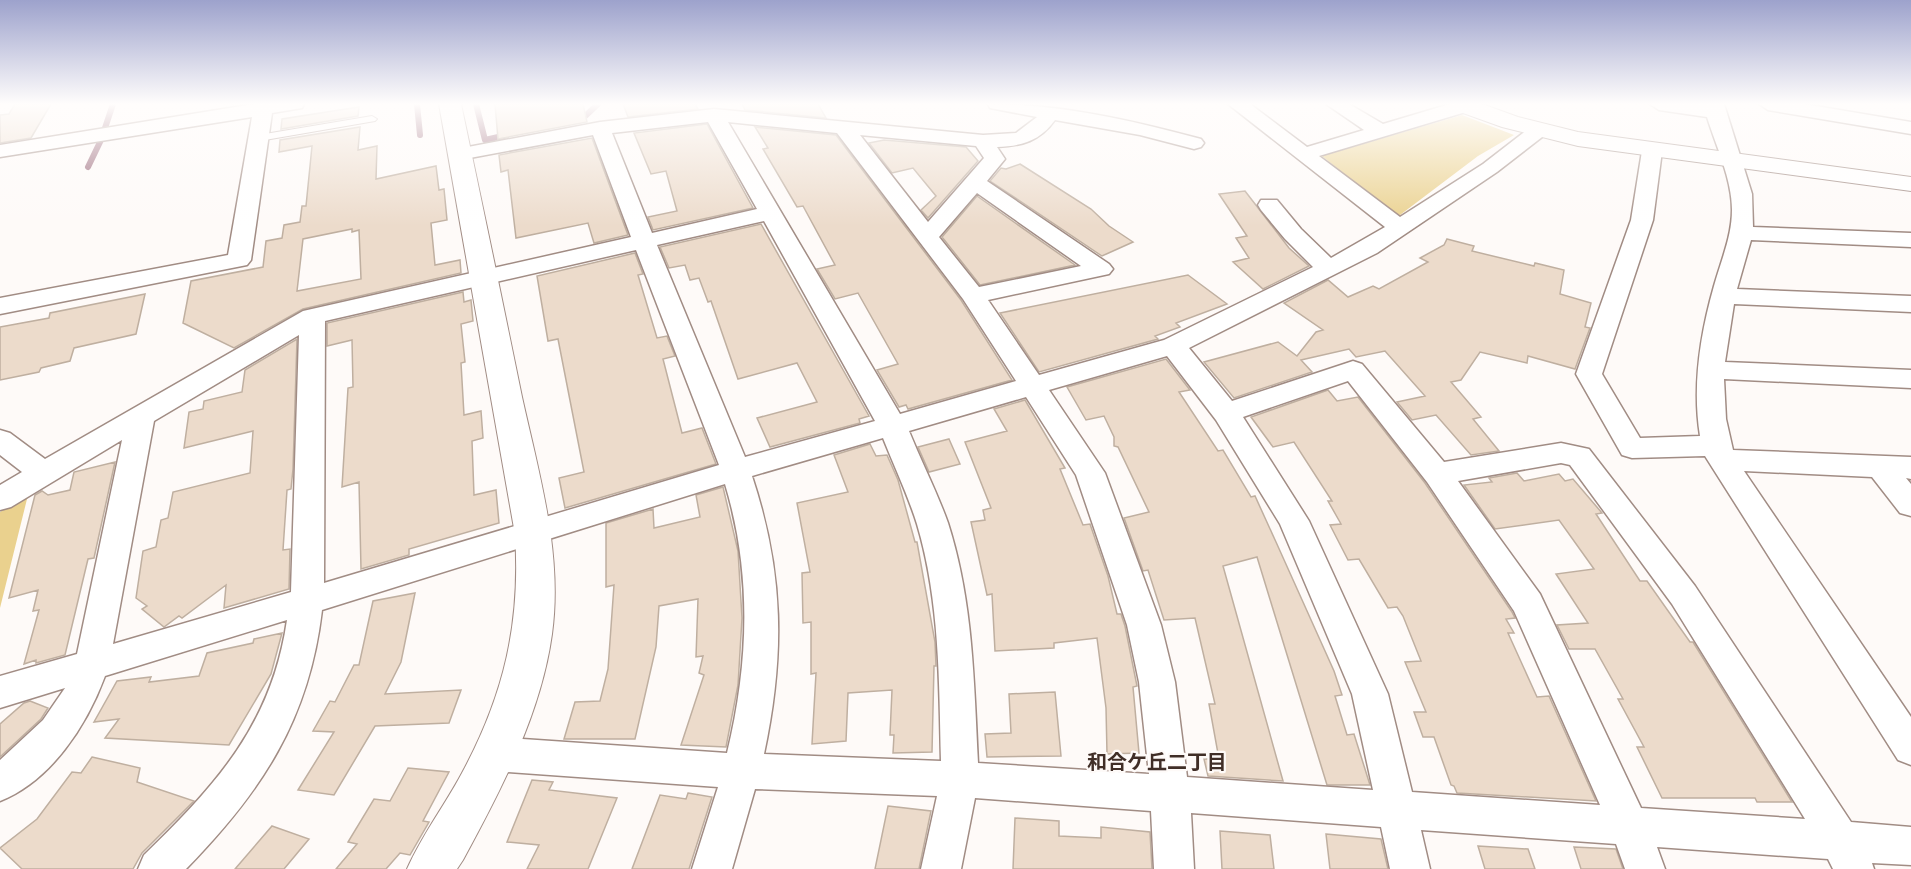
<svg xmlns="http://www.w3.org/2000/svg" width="1911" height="869" viewBox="0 0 1911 869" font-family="'Open Sans','Noto Sans JP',sans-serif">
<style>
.green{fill:#ead18e}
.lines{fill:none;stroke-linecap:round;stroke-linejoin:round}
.stream{stroke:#976476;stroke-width:6}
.building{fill:#ecdbcb;stroke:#bfafa0;stroke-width:1.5;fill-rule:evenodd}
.service-casing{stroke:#a18c84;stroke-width:2}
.minor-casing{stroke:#a18c84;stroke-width:3}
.tertiary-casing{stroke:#a18c84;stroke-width:2}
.service{fill:#fff;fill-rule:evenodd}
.minor{fill:#fff;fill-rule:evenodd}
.tertiary{fill:#fff;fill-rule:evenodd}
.labels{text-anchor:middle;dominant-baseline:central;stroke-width:4.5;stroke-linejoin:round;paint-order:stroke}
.near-neighbourhood-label{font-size:20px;font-weight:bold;fill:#402e27;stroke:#fefaf8}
</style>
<rect width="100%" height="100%" fill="#fefaf8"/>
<!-- green -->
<path class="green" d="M1462 115 1514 135 1478 156 1400 215 1393 214 1322 156Z
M28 495 0 608V512Z"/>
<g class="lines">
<!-- stream -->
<path class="stream" d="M417 104 420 135
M476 104 485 140 507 135
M577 120 582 119 598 104
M88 167 101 140 113 104"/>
</g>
<!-- building -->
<path class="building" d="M15 104H51L31 138 0 143V115L9 114Z
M495 104H583L587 122 498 139Z
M623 104H695L698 109 628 117Z
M742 104H818L826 118 745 110Z
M359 107 358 116 281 129 282 119Z
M707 124 753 208 653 230 648 217 677 211 666 171 651 174 634 133Z
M360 127 358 150 377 146 376 179 436 166 439 190 444 189 447 220 431 223 435 265 460 260 461 273 303 309 234 348 183 323 191 281 263 267 266 241 282 238 284 225 300 222 302 206H306L312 146 279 152 280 140ZM352 229V232L359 230 361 279 297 291 303 239Z
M755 127 836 135 961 300 1012 380 908 409 906 405 899 407 877 370 898 364 858 293 835 299 817 269 835 265 803 206 797 207 763 149 768 148Z
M592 138 628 235 594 243 588 223 516 238 508 170 501 172 499 155Z
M884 140 966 147 978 161 928 218 921 210 936 196 913 168 892 173 869 143Z
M1020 164 1091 209 1109 226 1133 242 1102 256 990 181 1001 168 1006 169Z
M1245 191 1289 248 1309 266 1263 289 1233 262 1249 258 1236 238 1247 236 1219 194Z
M977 196 1075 265 980 285 942 237Z
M761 224 869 416 859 419 860 423 770 447 757 418 817 402 797 363 738 379 711 301 708 302 699 278 690 280 685 265 669 268 660 247Z
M1447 239 1474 246 1472 251 1534 266 1535 263 1564 270 1560 294 1591 303 1585 327 1590 328 1575 369 1528 356 1527 363 1480 352 1461 380 1451 382 1481 417 1473 419 1499 451 1471 455 1436 415 1412 420 1397 402 1425 396 1385 351 1356 357 1349 349 1301 360 1312 372 1234 398 1204 362 1278 342 1297 356 1316 332 1323 330 1284 303 1328 280 1348 297 1373 286 1379 289 1428 262 1420 258 1444 245Z
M635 253 643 274 638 275 657 338 667 336 675 356 663 359 682 433 702 428 716 464 565 508 559 478 584 472 558 339 548 341 537 276Z
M1188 275 1227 304 1176 323 1180 327 1155 336 1158 339 1039 372 1000 313Z
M463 292 464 302 471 300 473 321 461 324 465 362 461 363 464 415 481 411 483 438 472 441 474 495 496 490 499 523 409 549V555L361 569 359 482 342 487 348 388 353 387 352 340 327 346V323Z
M145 294 136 334 74 348 70 361 41 368 39 372 0 380V327L49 318 50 313Z
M297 339 293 469 291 489 287 490 283 550 290 549 289 589 224 608 226 585 182 618 179 616 164 627 142 609 147 606 136 598 143 551 156 547 161 520 168 518 173 492 250 473 253 431 184 448 189 412 203 409 204 401 242 392 245 370Z
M1166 359 1190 390 1179 392 1218 451 1223 450 1251 497 1255 496 1276 542 1334 671 1342 695 1335 696 1347 735 1354 734 1370 785H1327L1257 557 1223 566 1283 781 1208 776 1204 759H1219L1209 704H1215L1195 618 1164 620 1148 570 1143 571 1124 518 1149 512 1118 447 1114 446V437L1104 416 1086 420 1067 387Z
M1328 390 1337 401 1358 397 1425 483 1512 612 1515 618 1506 619 1514 633H1508L1537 697 1549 696 1596 801 1457 793 1454 786 1451 785 1434 737H1423L1414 712H1426L1405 662 1421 661 1403 616 1397 607 1388 608 1359 559 1348 560 1330 525 1341 524 1328 501H1332L1294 442 1273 447 1251 417Z
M1025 400 1065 468 1060 469 1083 525 1090 524 1108 576 1117 614H1121L1125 626 1137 686 1133 687 1139 753 1107 754 1106 708 1097 638 1054 643V648L995 651 992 594 987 595 971 522 985 520 983 510 991 508 965 442 1007 431 994 409Z
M949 439 960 464 929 472 918 447Z
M870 444 876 456 887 455 898 480 915 542H917L935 642 936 666H934L932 752 893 753 894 735H890L892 690 848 693 846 741 812 744 816 673 811 674V622L803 623 802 573 810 572 797 503 848 492 834 455Z
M115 462 94 558 88 559 65 655 36 663V660L24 664 39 610 33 611 38 590 9 598 35 495 42 491 48 495 70 490 74 472Z
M1517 473 1524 481 1559 474 1565 481 1573 479 1602 513 1596 514 1640 581H1647L1690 642H1693L1792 802H1757L1755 798H1662L1637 747H1644L1618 699H1623L1595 649H1569L1557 625 1588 623 1556 574 1594 569 1559 520 1495 529 1464 485 1492 482 1489 478Z
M723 487 738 551 742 618 738 685 726 747 681 745 704 675 699 673 703 656 696 657 698 599 659 606 656 647 635 739H564L575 702 600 701 608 669 614 585 606 587V523L653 509 654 528 700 517 696 495Z
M415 593 401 662 385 694 461 690 449 723 375 726 334 795 298 790 334 732 313 731 330 701 335 702 354 665H359L373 601Z
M282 633 271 674 229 745 105 738 119 719 94 722 117 681 151 677 149 682 199 676 207 653 253 643 254 639Z
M1055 692 1061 756 987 757 985 734 1011 733 1009 694Z
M30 701 48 708 41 719 0 757V724L24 703Z
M92 757 140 768 137 782 194 801 142 853 133 869H22L0 848 37 819 72 772 81 773Z
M408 768 449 772 423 821 429 822 410 855 400 853 386 869H336L357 844 348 842 374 799 390 801Z
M532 780 553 782 549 790 617 798 588 869H527L539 845 507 842Z
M688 793 712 797 689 869H632L660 795 686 799Z
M888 806 931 811 919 869H875Z
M1015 818 1059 821V836L1101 838V827L1150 832 1152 869H1013Z
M272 826 309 839 284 869H235Z
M1220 831 1270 835 1274 869H1222Z
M1326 834 1381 839 1388 869H1330Z
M1478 846 1528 849 1535 869H1485Z
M1574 847 1616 849 1623 869H1581Z"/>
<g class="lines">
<!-- service casing -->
<g class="service-casing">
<path id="service" d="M372 116 377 119 375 121 259 141 254 138 259 135Z"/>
</g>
<!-- minor casing -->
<g class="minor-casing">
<path id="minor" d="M254 104H304L302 108 272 113 251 260 247 265 0 314V298L228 255 252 117 0 157V145Z
M988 104C1060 104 1131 120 1201 139L1204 143 1201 147 1194 149 1140 135 1055 120C1040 141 1022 146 997 147L1005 159 987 181 1109 264 1113 269 1109 274 988 300 1039 375 1164 340 1313 267 1285 239 1261 210 1258 205 1261 200H1277L1301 229 1331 258 1385 227 1228 104H1250L1307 147 1364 130 1326 104H1349L1383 124 1450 104H1481L1479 108 1319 156 1400 217 1483 164 1532 126H1546L1549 130 1546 134 1497 172 1377 253 1189 348 1232 401 1344 364 1353 361 1362 364 1444 462 1561 443 1589 449 1695 586 1851 822 1911 827V865L1872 863 1874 869H1833L1828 859 1657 847 1665 869H1625L1616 844 1421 830 1430 869H1390L1381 827 1191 813 1194 869H1154L1151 811 975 798 961 869H921L937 796 755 789 732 869H692L718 787 493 771 480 766 474 754 480 742 493 737 727 753C749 663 752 573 725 484L322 610C309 720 262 791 186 869H138L144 855C217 784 272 724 287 620L105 676C87 725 51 781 0 801V760L43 720 65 688 0 708V676L77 654 122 440 11 507 0 510V485L22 472 0 455V430L10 433 45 459 303 311 631 237 593 135 459 160 452 158 449 154 452 150 600 122 714 109 983 135 1016 133 1037 117 990 108ZM708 122 757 209 652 233 612 133ZM728 122 837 133 963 299 1016 381 900 414ZM860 135 976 146 984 158 928 222ZM977 193 1081 266 979 287 939 237ZM764 221 875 421 745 457 657 245ZM636 250 719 465 324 583 325 321ZM299 335 291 592 113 644 154 421ZM1167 356 1216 420 1280 524 1352 694 1373 790 1187 777 1175 682 1161 625 1105 473 1049 390ZM1348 381 1427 482 1514 611 1600 805 1412 792 1388 694 1309 521 1243 417ZM1026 397 1076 475 1127 625 1139 682 1149 774 978 763C974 682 973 601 948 523 937 492 921 461 909 431ZM883 438C894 466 908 495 917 524 940 601 939 681 941 761L764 754C785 655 784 573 752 476ZM1561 463 1570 465 1672 604 1805 819 1641 808 1540 594 1458 481Z
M1650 104H1724L1752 194 1753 227 1911 233V247L1751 240 1737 289 1911 296V312L1734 304 1725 362 1911 370V388L1724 379 1726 419 1733 450 1911 457V479L1906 478 1911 484V516L1900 513 1872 477 1744 471 1911 717V765L1898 760 1705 456 1632 458 1622 455 1576 374 1631 220 1642 151 1645 147H1659L1662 151 1653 220 1602 374 1640 438 1700 436C1692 386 1700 335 1714 286 1721 261 1732 236 1732 210 1732 179 1716 146 1707 117L1659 110Z
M1759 104H1804L1911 122V134L1768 110Z"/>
</g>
<!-- tertiary casing -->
<g class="tertiary-casing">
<path id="tertiary" d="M439 104H461C482 202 502 299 522 397 539 474 563 554 552 634 541 714 501 790 463 860L457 869H407C422 835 445 805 462 773 504 695 521 623 515 534Z
M1449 104H1482L1518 117 1578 132 1911 177V191L1578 146 1502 127 1452 109Z"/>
</g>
<!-- service -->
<use href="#service" class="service"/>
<!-- minor -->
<use href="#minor" class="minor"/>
<!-- tertiary -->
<use href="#tertiary" class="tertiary"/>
</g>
<!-- sky -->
<linearGradient id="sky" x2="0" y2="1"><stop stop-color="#9da2cc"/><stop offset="0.46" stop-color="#fffdfc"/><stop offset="1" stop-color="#fffdfc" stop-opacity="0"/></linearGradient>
<rect width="1911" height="226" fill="url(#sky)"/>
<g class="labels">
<!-- near-neighbourhood labels -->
<g class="near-neighbourhood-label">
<text x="1157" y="761">和合ケ丘二丁目</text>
</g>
</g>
</svg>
